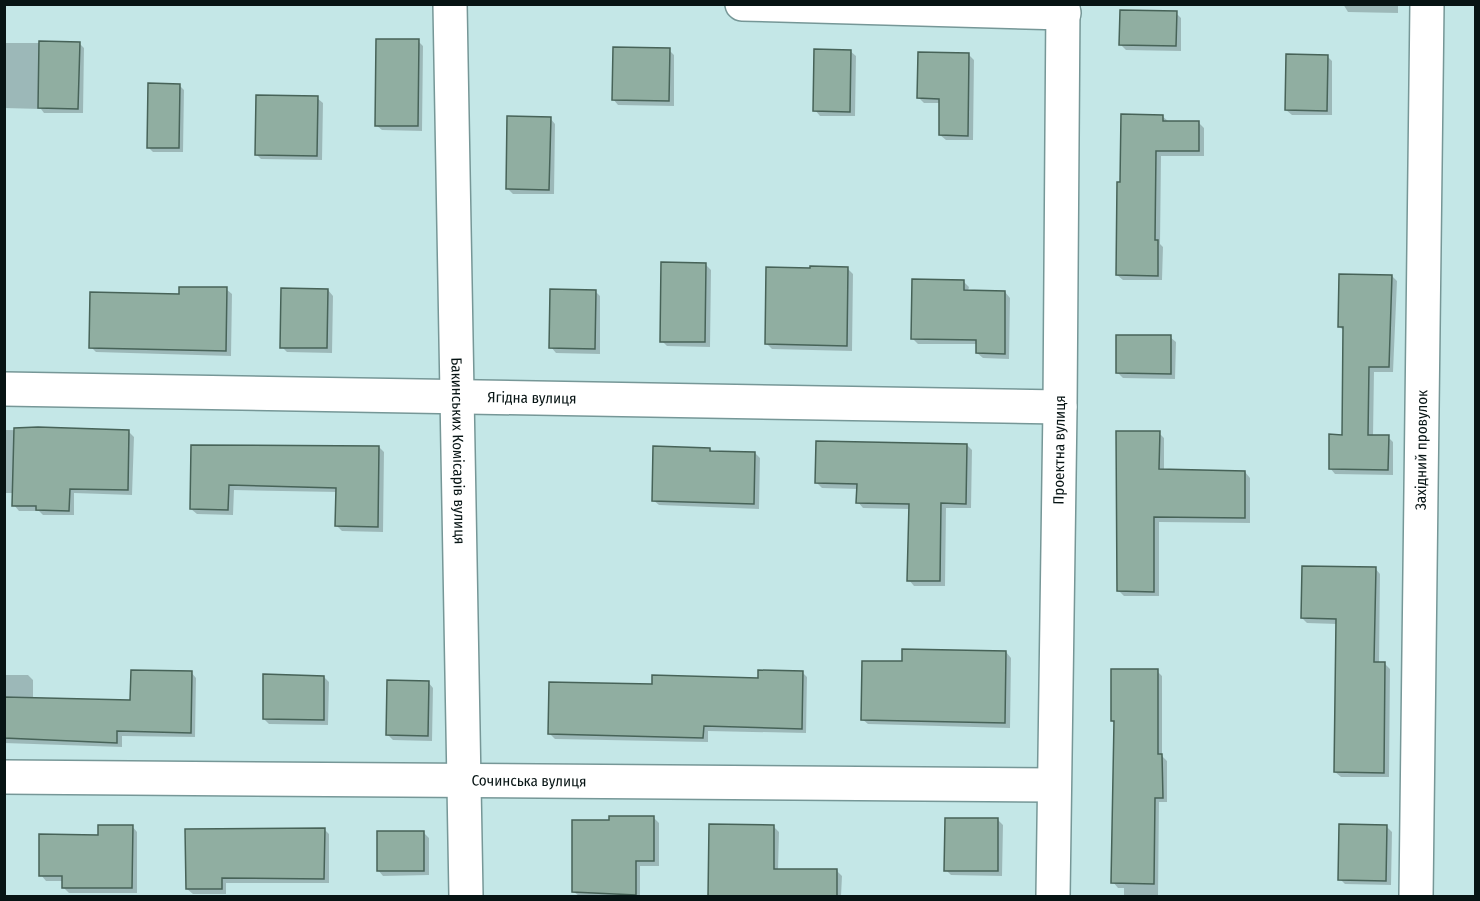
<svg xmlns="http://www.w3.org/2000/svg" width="1480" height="901" viewBox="0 0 1480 901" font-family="'Fira Sans Condensed',sans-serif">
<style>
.shadow{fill:#0003}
.building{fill:#90aea1;stroke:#476358;stroke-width:1.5}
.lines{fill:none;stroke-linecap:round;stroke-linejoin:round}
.minor-casing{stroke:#769797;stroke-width:36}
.minor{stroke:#fff;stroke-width:33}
.labels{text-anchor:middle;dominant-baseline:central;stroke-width:6;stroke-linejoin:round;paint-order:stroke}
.street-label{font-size:15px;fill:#071414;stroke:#fff}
</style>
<rect width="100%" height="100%" fill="#c4e7e7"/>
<!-- shadow -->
<path class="shadow" d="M1343 4H1398V13L1348 12Z
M1176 13 1181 18V51L1126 50 1121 45Z
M418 41 423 46 422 131 382 130 376 125Z
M4 43H79L84 48 83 113H44L41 109 4 108Z
M669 50 674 55V106L618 105 613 99Z
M850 51 856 56 855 116H820L815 110Z
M969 55 974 60 973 140H946L940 135 941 103H924L919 98Z
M1327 56 1332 61V115H1292L1286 110Z
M179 85 184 90 183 152H153L148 147Z
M317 98 323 103 322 160 261 159 256 154Z
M1162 116 1168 121 1199 123 1204 128V156H1161L1160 244 1163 247 1162 280H1123L1117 275 1122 183Z
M550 118 555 124 554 194H513L507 188Z
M705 264 711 270 710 347 667 346 662 341Z
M848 269 853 274 852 351 772 349 766 343Z
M1392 276 1397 281 1393 372H1374L1373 436 1388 437 1393 442V475L1335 474 1330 468 1344 436 1345 332 1340 327Z
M963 281 969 287 968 291 1005 292 1010 298 1009 359 983 358 977 353V344H918L912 338Z
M226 289 232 294 231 356 96 352 91 347Z
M328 290 333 296 332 353 287 352 282 347Z
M595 291 600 296V354L556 353 551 347Z
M1170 337 1176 342 1175 379 1123 378 1117 372Z
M1475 373H1476V416L1475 415Z
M4 430 128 431 134 437 132 495 74 493V515H43L39 511H19L14 505V493H4Z
M1159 433 1164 438V471L1245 472 1250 478V523L1159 522V596H1124L1119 591Z
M967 445 972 450 971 508H946L945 586H914L909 580 910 509 863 508 858 502V489L822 488 817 483Z
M192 446 379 447 384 452 383 532 342 531 337 526 338 492 234 490 233 515 197 514 191 509Z
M710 449 713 452 755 453 760 458 759 509 659 505 653 500Z
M1375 568 1380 574 1379 664H1385L1390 669 1389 777H1341L1335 772 1337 624 1307 623 1302 618Z
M1006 652 1011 658 1010 728 868 724 862 719Z
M1157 671 1162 676V756L1167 761V802H1159L1158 896H1124V888H1118L1113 882 1115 724 1112 721Z
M191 672 196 678 195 737 122 736V747L4 743V675H28L33 680V699L132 702Z
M802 672 807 677 806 733 708 731V742L555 739 549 733 653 685 759 679Z
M324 677 329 682 328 725 269 724 264 719Z
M428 682 433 688 432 741 393 740 388 735Z
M654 818 659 823V866H640V896H579L574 892 610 822Z
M997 819 1003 825 1002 876 951 875 946 870Z
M132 826 137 832V893H69L64 888V881H46L41 875 99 836Z
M773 826 779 832 778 870 837 871 842 876 841 896H709Z
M1386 826 1392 832 1391 885 1345 884 1340 879Z
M324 829 329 834V883H226V894H193L187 889Z
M424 833 429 838V875L383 876 378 870Z"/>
<!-- building -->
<path class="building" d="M1120 10 1177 11 1176 46 1119 45Z
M376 39H419L418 126H375Z
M39 41 80 42 78 109 38 108Z
M613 47 670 48 669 101 612 100Z
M814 49 851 50 850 112 813 111Z
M918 52 969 53 968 136 939 135V99L917 98Z
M1286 54 1328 55 1327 111 1285 110Z
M148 83 180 84 179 148H147Z
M256 95 318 96 317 156 255 155Z
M1121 114 1163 115V121H1199V151H1156L1155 240H1158V276L1116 275 1117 182H1120Z
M507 116 551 117 549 190 506 189Z
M661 262 706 263 705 342H660Z
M810 266 848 267 847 346 765 344 766 267 810 268Z
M1339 274 1392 275 1389 367H1369L1368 435H1389L1388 470 1329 469V434L1342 435 1343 327H1338Z
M912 279 964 280V290L1005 291V354L976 353V340L911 339Z
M179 287H227L226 351 89 348 90 292 179 294Z
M281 288 328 289 327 348H280Z
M550 289 596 290 595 349 549 348Z
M1116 335H1171V374L1116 373Z
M38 427 129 430 128 490 70 489 69 511 36 510V506H12L14 428Z
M1116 431H1160L1159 469 1245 471V518L1154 517V592L1117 591Z
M816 441 967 444 966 504 941 503 940 581H907L909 504 856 503 857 484 815 483Z
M191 445 379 446 378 527 335 526 336 488 229 485 228 510 190 509Z
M653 446 710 448V451L755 452 754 504 652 501Z
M1302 566 1376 567 1374 662H1385L1384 773 1334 772 1336 619 1301 618Z
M902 649 1006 651 1005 723 861 720 862 661H902Z
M1111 669H1158V754H1162L1163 798H1155L1154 884 1111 883 1114 721H1111Z
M131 670 192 671 191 733 117 731V743L4 738V697L130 700Z
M758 670 803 671 802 729 704 726 703 738 548 734 549 682 652 684V675L758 678Z
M263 674 324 676V720L263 719Z
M387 680 429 681 428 736 386 735Z
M609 816H654V861H636V895L572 892V820H609Z
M945 818H998V871H944Z
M709 824 774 825V869H837V897H708Z
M1339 824 1387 825 1386 881 1338 880Z
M98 825H133L132 888H62V876H39V834L98 835Z
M325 828 324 879 222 878V889H186L185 829Z
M377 831H424V871H377Z"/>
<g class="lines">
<!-- minor casing -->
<g class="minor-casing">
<g id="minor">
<path id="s1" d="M450 4 466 896"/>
<path d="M742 4 1064 13"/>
<path id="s2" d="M4 389 1060 407"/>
<path id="s3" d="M4 777 1053 785"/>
<path id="s4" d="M1053 896 1060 407 1063 4"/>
<path id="s5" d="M1416 896 1427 4"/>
</g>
</g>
<!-- minor -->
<use href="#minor" class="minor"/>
</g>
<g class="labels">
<!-- street labels -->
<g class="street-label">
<text stroke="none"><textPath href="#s2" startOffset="528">Ягідна вулиця</textPath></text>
<text stroke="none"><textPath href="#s1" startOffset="447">Бакинських Комісарів вулиця</textPath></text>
<text stroke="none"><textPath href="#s5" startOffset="446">Західний провулок</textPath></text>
<text stroke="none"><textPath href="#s4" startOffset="446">Проектна вулиця</textPath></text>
<text stroke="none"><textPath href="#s3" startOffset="525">Сочинська вулиця</textPath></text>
</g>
</g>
<!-- border -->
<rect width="1480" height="901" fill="none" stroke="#071414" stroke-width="12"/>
</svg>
